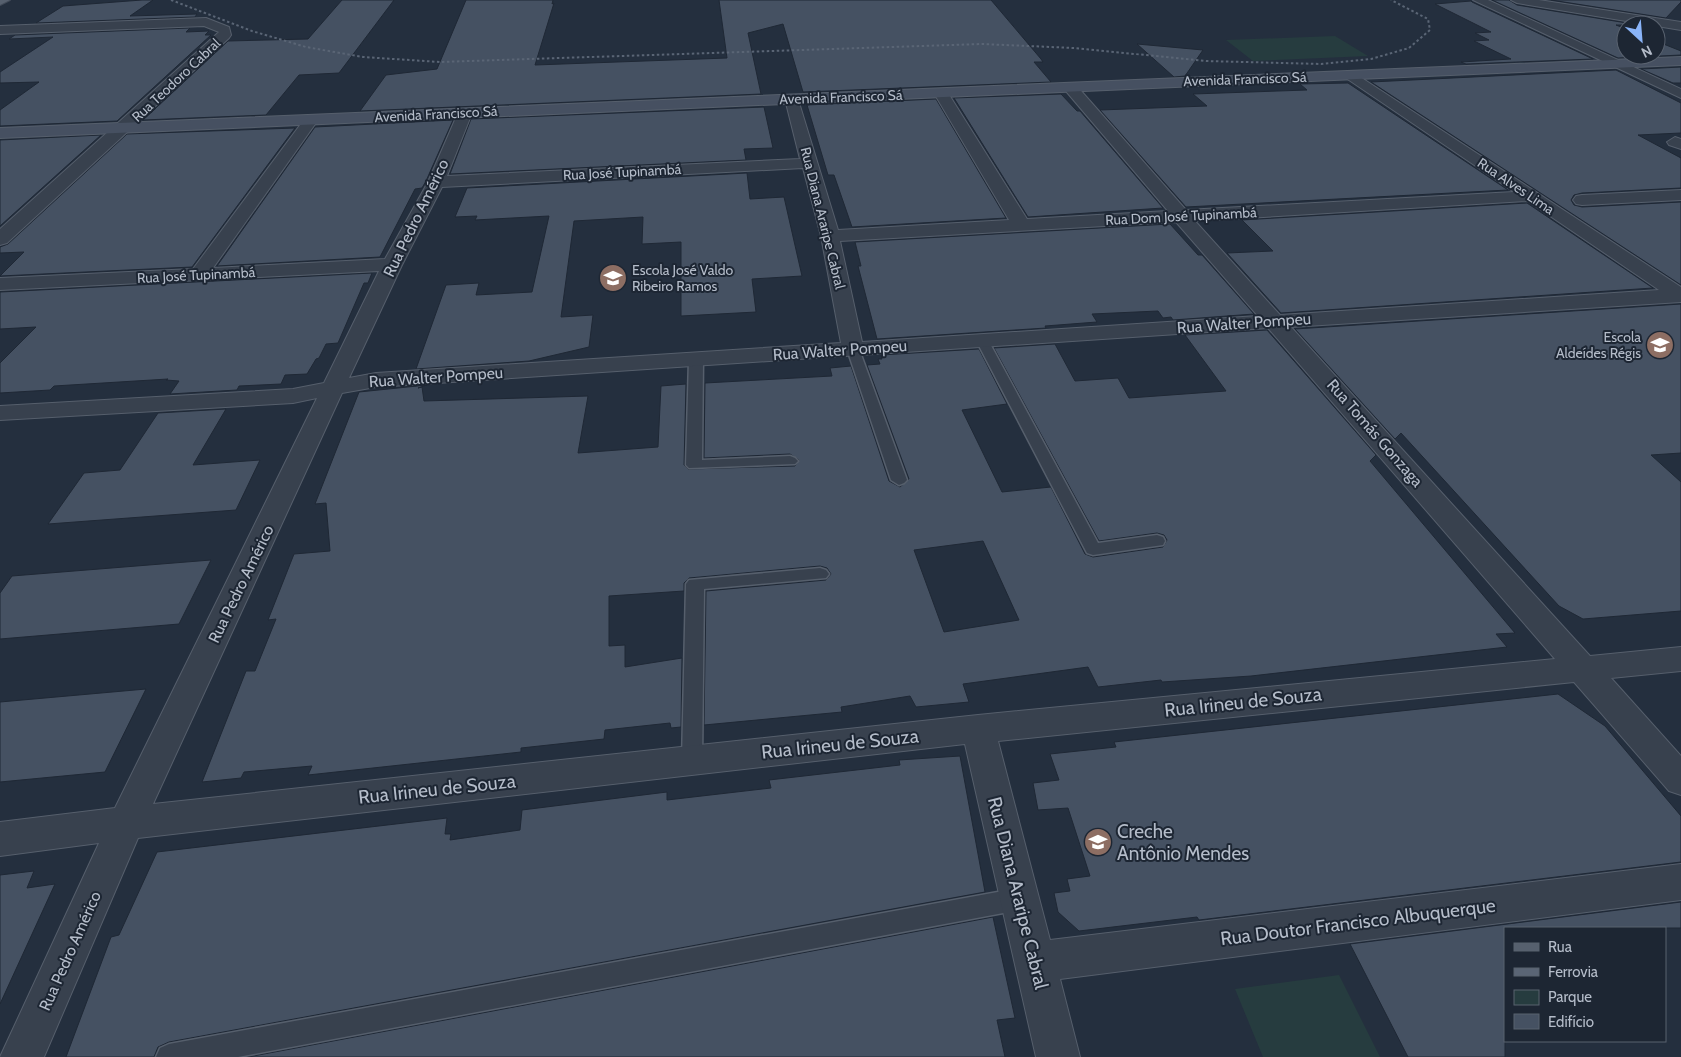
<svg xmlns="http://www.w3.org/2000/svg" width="1681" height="1057" viewBox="0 0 1681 1057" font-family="Cabin,sans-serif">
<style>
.green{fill:#263c3f}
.building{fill:#455162;stroke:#1f2835;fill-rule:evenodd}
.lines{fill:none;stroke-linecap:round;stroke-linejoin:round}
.lane-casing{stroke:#565f6c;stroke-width:3}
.street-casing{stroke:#565f6c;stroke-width:2}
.secondary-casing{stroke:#565f6c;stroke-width:2}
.primary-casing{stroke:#414a57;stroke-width:2}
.lane{fill:#38414e;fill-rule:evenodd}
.street{fill:#38414e;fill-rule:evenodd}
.secondary{fill:#465061;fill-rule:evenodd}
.primary{fill:#56606e;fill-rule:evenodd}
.rail{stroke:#5a6575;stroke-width:2;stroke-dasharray:2.5 2.5;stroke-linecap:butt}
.labels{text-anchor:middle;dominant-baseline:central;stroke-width:4;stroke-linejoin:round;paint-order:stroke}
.far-street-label{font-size:14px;fill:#b4bcc9;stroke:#1d2633}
.far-poi-label{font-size:14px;fill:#b4bcc9;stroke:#1d2633;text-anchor:start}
.street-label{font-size:16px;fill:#b4bcc9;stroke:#1d2633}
.near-street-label{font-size:19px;fill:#b4bcc9;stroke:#1d2633}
.near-poi-label{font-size:19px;fill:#b4bcc9;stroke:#1d2633;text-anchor:start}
</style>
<rect width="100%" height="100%" fill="#242f3e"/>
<!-- green -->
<path class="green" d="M1335 36 1368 56 1253 61 1226 40Z
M1339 975 1380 1057H1263L1235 989Z"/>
<!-- building -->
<path class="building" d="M142 0H153L130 16 197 14 195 17 36 23 63 6Z
M342 0H394L339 73 299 75 266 115 143 120 228 41 308 39Z
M466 0H553L552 4 554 3 535 65 727 58 719 0H991L1041 59 1043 62H1034L1051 82 803 92 783 24 748 33 761 94 360 111 386 75 437 69Z
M1492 0H1509L1517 5 1639 25H1616L1626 29V55H1656V41L1681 51V55L1618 58Z
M1551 0H1681V2L1666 18Z
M1471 1 1472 2 1593 59 1466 64 1461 62 1511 59 1474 41 1489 40 1475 33 1491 32 1435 4Z
M190 28 186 32 209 31 205 35H211L117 121 0 126V110L39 82 0 83V72L53 37 9 39 15 35Z
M1137 44 1203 50 1185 76 1174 77Z
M1681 67V83H1673L1641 69Z
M1616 70 1681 103V133L1638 135 1681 158V188L1582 193 1574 195 1571 200 1574 205 1582 207 1681 202V285L1371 82Z
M1348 83 1508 190 1186 207 1100 110 1207 106 1193 94 1307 90 1300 84Z
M1061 94 1077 111H1080L1163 208 1028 217 954 98Z
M936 99 1006 218 852 227 834 175H828L807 105Z
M764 107 773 148 744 149 746 160 450 174 471 119Z
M453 120 426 181 422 188 415 189 380 257 217 266 315 127Z
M295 128 192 267 0 276 24 252 0 253V247L8 244 127 134Z
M101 135 0 226V140Z
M747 173 750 199 784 197 802 276 752 279 756 312 681 316V242L642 244 643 217 574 221 561 317 593 315 589 347 529 361 416 369 446 285 479 283 476 295 532 292 549 216 475 220 477 216 455 217 467 188Z
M1527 203 1653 288 1281 313 1227 253 1273 251 1242 220Z
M1170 224 1198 255H1202L1254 314 1173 320 1171 317 1163 318 1158 311 1092 314 1097 322 1045 326 1046 328 877 339 858 266H861L855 242Z
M372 273 368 283H364L338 343 326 344 319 358 316 359 307 374 285 375 281 384 239 386 237 390 170 394 179 381 166 380 168 379 54 386 50 390 0 393V363L36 327 0 329V292Z
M1681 304V453L1651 455 1681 482V611L1583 619 1559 606 1401 433 1395 439 1295 329Z
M1267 330 1376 455 1370 461 1515 633 1496 634 1507 647 1251 676 1162 682 1161 680 1098 687 1088 667 963 684 969 702 916 707 910 696 841 707 842 712 704 725 706 591 826 580 831 574 827 568 820 566 689 578 684 583V591L609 596V646L625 645V667L682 658 681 727 671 728 670 723 605 730 604 739 521 748V752L308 775 312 766 244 772 241 778 202 782 246 671H255L276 619 268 620 294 554 330 551 326 503 315 504 359 392 427 385 418 388 422 387 424 401 588 396 578 453 658 447 661 386 686 384 684 465 688 469 795 466 799 460 790 454 704 458 705 383 832 376 830 368 851 366 889 481 900 487 909 479 867 365 880 364 878 359H882L881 355 979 349 1007 404 962 410 1002 492 1051 487 1085 554 1093 557 1163 547 1167 540 1164 535 1157 533 1099 541 994 348 1055 344 1075 381 1118 378 1129 398 1226 391 1185 335ZM983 541 1019 620 944 632 914 550Z
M226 409 193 465 260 460 236 510 48 524 84 473 120 470 158 413Z
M211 560 179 624 0 639V593L12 576Z
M146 689 105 772 0 782V702Z
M1558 694 1605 726 1681 816V862L1199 920 1197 917 1079 931 1058 912 1054 893 1070 891 1067 879 1090 876 1068 808 1038 810 1033 783 1059 780 1050 754 1116 747 1114 742Z
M960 756 985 892 169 1042 158 1047 154 1057H66L111 937 119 935 157 852 447 818 445 834H451L450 840 520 830 522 810 667 792V800L771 788 769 780 900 765 899 760Z
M34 871 27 888 55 884 0 1004V875Z
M1681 902V928H1505V1057H1408L1350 944Z
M993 917 1015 1018 997 1020 1005 1057H248Z"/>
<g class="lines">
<!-- lane casing -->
<g class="lane-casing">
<path id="lane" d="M982 336 988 340 1098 543 1157 535 1163 537 1165 541 1163 545 1093 555 1087 553 976 340Z
M853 345 859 349 907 480 904 483 899 485 891 480 847 349Z
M696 355 703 359 702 460 790 456 795 458 798 461 795 464 689 468 686 465 689 359Z
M820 568 826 570 829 574 826 578 704 589 702 761 699 767 692 770 685 767 682 761 686 584 689 580Z
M1019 888 1027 891 1030 899 1027 907 1019 910 238 1057H156L160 1048 169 1044Z"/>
</g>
<!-- street casing -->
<g class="street-casing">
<path id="street" d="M1473 0H1488L1681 89V98Z
M1511 0H1539L1681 22V30L1517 3Z
M206 18 229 27 231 35 229 38 7 243 0 245V229L219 32 204 26 0 34V26Z
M1351 71 1681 287V302L1291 327 1590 656 1681 647V671L1611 678 1681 756V795L1669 791 1574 682 998 741 1050 940 1681 864V900L1060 979 1080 1057H1036L965 744 138 838 44 1057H0L99 843 0 856V822L115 808 317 398 293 403 0 420V406L293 389 324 383 379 271 0 290V278L193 269 306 117 311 116 318 120 213 268 385 259 428 182 458 113 465 109 472 113 447 176 800 159 785 99 792 95 797 96 838 230 1009 220 934 93 941 89 948 93 1027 219 1168 211 1065 90 1063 87 1065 84H1075L1186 210 1514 192 1346 78 1344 75 1346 72ZM803 168 821 236 841 343 376 373 349 378 402 265 442 187ZM1528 201 1659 290 1280 315 1195 221ZM1176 222 1258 316 862 342 840 241ZM1268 328 1555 659 978 715 153 804 342 393 376 387Z
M1675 137 1681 139V149L1669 145 1667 142Z
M1681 190V200L1582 205 1576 204 1573 200 1576 196 1582 195Z"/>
</g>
<!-- secondary casing -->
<g class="secondary-casing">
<path id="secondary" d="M1681 57V65L0 138V128Z"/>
</g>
<!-- primary casing -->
<g class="primary-casing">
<path id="primary" d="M0 0H10L0 5Z"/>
</g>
<!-- lane -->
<use href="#lane" class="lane"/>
<!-- street -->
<use href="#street" class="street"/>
<!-- secondary -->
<use href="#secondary" class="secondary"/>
<!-- primary -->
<use href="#primary" class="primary"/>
<!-- rail -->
<path class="rail" d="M171 0 252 31 306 47 363 57 440 62 982 44 1074 48 1206 61 1321 64 1371 59 1409 48 1430 30 1428 19 1391 0"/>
</g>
<!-- icons -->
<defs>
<g id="school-disc" transform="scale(1.4375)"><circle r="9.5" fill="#8d6e63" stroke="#1d2633"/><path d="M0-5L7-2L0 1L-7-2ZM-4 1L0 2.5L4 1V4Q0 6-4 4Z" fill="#fff"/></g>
</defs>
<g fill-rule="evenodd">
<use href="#school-disc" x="613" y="278"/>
<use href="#school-disc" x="1660" y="345"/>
<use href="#school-disc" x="1098" y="842"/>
</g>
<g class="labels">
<!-- far-street labels -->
<g class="far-street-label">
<text transform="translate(1245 79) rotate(-2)">Avenida Francisco Sá</text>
<text transform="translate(176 80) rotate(-43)">Rua Teodoro Cabral</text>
<text transform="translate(841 97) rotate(-2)">Avenida Francisco Sá</text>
<text transform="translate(436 114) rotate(-3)">Avenida Francisco Sá</text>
<text transform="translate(622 172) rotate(-3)">Rua José Tupinambá</text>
<text transform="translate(1516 186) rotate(34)">Rua Alves Lima</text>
<text transform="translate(1181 216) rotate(-3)">Rua Dom José Tupinambá</text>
<text transform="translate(823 218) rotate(76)">Rua Diana Araripe Cabral</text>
<text transform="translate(196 275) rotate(-3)">Rua José Tupinambá</text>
</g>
<!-- far-poi labels -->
<g class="far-poi-label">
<text x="632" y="270">Escola José Valdo<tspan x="632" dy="16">Ribeiro Ramos</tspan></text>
<text x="1641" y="337" text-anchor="end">Escola<tspan x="1641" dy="16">Aldeídes Régis</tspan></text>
</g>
<!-- street labels -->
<g class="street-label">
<text transform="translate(416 218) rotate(-64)">Rua Pedro Américo</text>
<text transform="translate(1244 323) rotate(-4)">Rua Walter Pompeu</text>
<text transform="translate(840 350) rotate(-4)">Rua Walter Pompeu</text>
<text transform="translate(436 377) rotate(-4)">Rua Walter Pompeu</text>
<text transform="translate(1375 433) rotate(49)">Rua Tomás Gonzaga</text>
<text transform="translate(241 584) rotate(-64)">Rua Pedro Américo</text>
<text transform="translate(70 951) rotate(-66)">Rua Pedro Américo</text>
</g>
<!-- near-street labels -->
<g class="near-street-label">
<text transform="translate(1243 702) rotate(-6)">Rua Irineu de Souza</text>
<text transform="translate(840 744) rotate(-6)">Rua Irineu de Souza</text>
<text transform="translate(437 789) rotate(-6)">Rua Irineu de Souza</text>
<text transform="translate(1018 893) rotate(76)">Rua Diana Araripe Cabral</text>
<text transform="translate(1358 922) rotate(-7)">Rua Doutor Francisco Albuquerque</text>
</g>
<!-- near-poi labels -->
<g class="near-poi-label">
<text x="1117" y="831">Creche<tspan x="1117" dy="22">Antônio Mendes</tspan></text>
</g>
</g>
<!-- legend -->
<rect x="1504" y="927" width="162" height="115" fill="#1d2633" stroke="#59626f"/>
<rect x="1514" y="943" width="25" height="8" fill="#56606e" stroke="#59626f"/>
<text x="1548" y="952" font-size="15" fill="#b4bcc9">Rua</text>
<rect x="1514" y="968" width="25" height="8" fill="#5a6575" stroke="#59626f"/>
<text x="1548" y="977" font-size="15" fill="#b4bcc9">Ferrovia</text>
<rect x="1514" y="990" width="25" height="15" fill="#263c3f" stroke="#59626f"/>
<text x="1548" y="1002" font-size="15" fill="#b4bcc9">Parque</text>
<rect x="1514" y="1014" width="25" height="15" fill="#455162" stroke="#59626f"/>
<text x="1548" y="1027" font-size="15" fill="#b4bcc9">Edifício</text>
<!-- north arrow -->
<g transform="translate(1641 40) rotate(154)"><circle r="24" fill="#1d2633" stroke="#59626f"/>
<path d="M0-4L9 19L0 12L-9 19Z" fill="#8ab4f8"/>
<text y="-8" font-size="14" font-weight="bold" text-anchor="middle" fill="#b4bcc9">N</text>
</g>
</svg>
